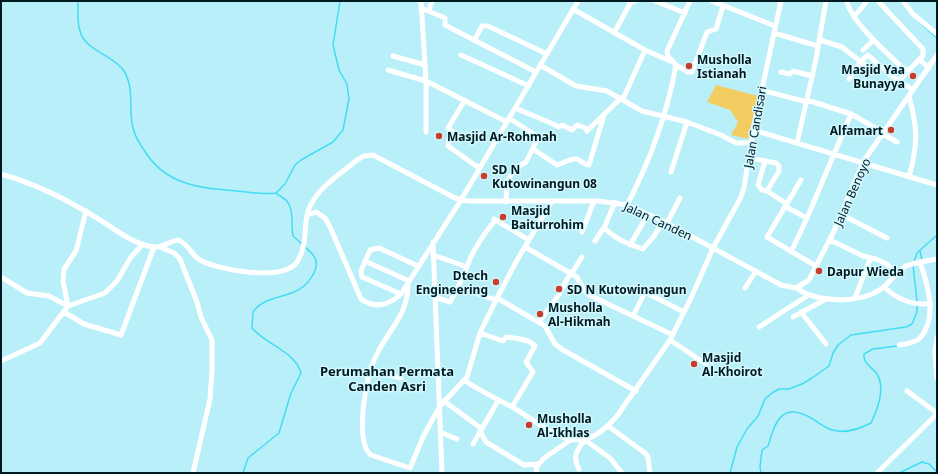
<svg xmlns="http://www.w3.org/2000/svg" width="938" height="474" viewBox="0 0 938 474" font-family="'Noto Sans',sans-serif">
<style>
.green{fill:#f2cd62}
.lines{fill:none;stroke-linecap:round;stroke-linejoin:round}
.stream{stroke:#45dcf3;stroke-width:1.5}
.minor{stroke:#fff;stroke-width:5}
.poi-dot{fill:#c93d2d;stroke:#d4f8ff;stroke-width:1.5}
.labels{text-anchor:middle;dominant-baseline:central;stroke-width:3;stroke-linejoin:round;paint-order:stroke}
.poi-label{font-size:12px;font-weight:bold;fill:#001b20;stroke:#d4f8ff;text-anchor:start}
.street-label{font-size:12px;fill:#001b20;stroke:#d4f8ff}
.neighbourhood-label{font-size:13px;font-weight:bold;fill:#001b20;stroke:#d4f8ff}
</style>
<rect width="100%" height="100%" fill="#b8eff9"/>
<!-- green -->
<path class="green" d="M716 85 758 96 748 139 731 135 738 122 730 110 707 102Z"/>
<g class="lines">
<!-- stream -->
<path class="stream" d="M78 1C78 11 77 22 80 31 85 51 114 55 124 71 135 89 128 110 133 128 135 136 139 143 144 150 165 185 199 188 237 191 250 192 262 195 276 193 279 196 284 198 287 201 294 210 291 225 293 236L302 244
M916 19 937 38
M276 193 285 184 295 165 301 160 333 142 343 130 349 99 347 84 339 70 333 45 340 1
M920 251 922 260
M914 262 917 253 937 235
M913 265 917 301
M243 473 248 458 279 433 291 393 301 373C295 351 266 345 252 328L253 312C269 290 299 303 314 273 320 260 314 255 305 247
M730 473 737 447 747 429 758 416 765 399 772 393 779 389H789L802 384 812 378 829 366 833 353 838 345 851 335 906 327 912 324 917 312V305
M761 473 760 467 762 450 768 446C775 423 781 401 811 418 819 422 824 428 833 430 846 434 859 429 871 423 877 410 886 389 877 374 872 367 863 364 864 354L873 349 897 346
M899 473 922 462 929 464 937 472"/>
<!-- minor -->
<path class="minor" d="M421 1 426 81V132
M655 1 685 13
M712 1 775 26
M847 1C850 21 889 55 904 69L909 70 923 56V49L878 1
M903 1 913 14 937 34
M421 8 445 18V25L536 72
M573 9 645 50 670 61
M429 10 432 1
M854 17 867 1
M614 33 631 2 635 1
M774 33 818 46
M475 39 482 26H488L547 54
M820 40 842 47 865 65
M863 50 874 40
M461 55 529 86
M393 56 425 65
M920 60 929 68
M540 65 576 86 607 91 642 111 687 122 721 135 736 143H751
M676 65 688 72H692L707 32 716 29 723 6
M388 70 426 81 507 122
M781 72 790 74 793 71 812 76
M849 79 861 61 868 55 889 74 913 90
M899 81 909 70
M761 90 807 102
M909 96C918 129 918 144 909 177
M623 99 645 50
M465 100 448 128 453 132 449 138 448 146 479 168
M807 100 851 114 884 133
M515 108C530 115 544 119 559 127L562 125 572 130 577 125 588 129
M753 130 937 185
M587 131 621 98
M883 134 897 142
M797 143 815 64 826 1
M533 149 557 165C564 163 570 158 577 159 582 161 584 165 589 165L604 115
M749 158 776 163 779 166V171L767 191 787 204
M765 161 758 185 762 190 767 191
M671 172 687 122
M1 174C33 183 62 197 90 214 111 225 131 245 155 247 164 247 170 241 178 240 189 244 191 255 200 260 218 270 283 282 297 262 307 246 304 232 307 215L316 212 325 218 331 229 361 299C375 309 389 305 401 294L461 200 578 1
M801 180 767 237 816 266
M506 202 507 181 516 168 526 162 537 140 535 135 509 118
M627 205C650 161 667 115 676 65L668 56 667 51 690 1
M786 207 807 218 791 252
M307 215C313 190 338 176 357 160L364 156 373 155 455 198 468 201H598L627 205 663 221 781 285 796 288 809 280 834 231 863 162 937 55
M842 215 887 238
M807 218 851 114
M494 219 529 240
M667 223 680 198
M604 228C617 240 628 244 643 249L654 236 663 221
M582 232 594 201
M830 240 863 256 876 259 887 264 892 270 894 276
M595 241 605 226 615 202
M433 242 442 473
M630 245 648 214
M160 247 174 253 180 259 197 302 201 317 212 340V370L210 399 193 473
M525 247 577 277 584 290 589 295 673 335
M433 255 467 267 458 287 496 300
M365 261 409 281
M467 267C470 255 486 230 496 220
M572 273 582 257
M1 277 27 293 49 296 68 306 105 293 117 281 131 257 143 244
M408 283C409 315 387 331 375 358 366 376 354 441 371 455L410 468 424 435 440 406 467 377 480 333 496 300 516 262 552 201
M884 287C898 300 912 305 931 304
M637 288 684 312
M745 288 756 271
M796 288C818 303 859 304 881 289 890 283 895 273 904 267 913 262 927 261 937 259
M401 294 362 277 361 271 370 250 379 248 418 266
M434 297 450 302 458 287
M497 298 545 326 555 344 563 350 636 391
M855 298 870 259
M64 312 84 324 121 335 154 247
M801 312 826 344
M633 316 645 292
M793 317 826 299
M539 322 558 296 571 272
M759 327 807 296
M480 333 503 341 506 337C515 338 529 339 535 346L526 362 533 372 512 407
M937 338 935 352 937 378
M670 340 706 364
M899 345C906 344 915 343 920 338 938 319 928 284 920 262
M1 361 40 343 68 306 63 281 64 269 76 251 86 211
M370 370 401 378
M464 380C480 391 495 398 512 407 531 417 562 446 586 439 598 436 609 425 617 416L670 340 691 298 713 248 740 199 744 188 753 130 781 1
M907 391 937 413
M444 401 482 429
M608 426 645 453 648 457 650 473
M480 431 486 442 524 465 538 464
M440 432 457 439
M473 444 498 401
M579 469C572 457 577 449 585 440L610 458 622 473
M537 473 536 468 544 458 572 439
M877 473 937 414"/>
</g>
<!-- markers -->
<g class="poi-dot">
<circle cx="689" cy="66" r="4"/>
<circle cx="913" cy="76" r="4"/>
<circle cx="891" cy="130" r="4"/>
<circle cx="439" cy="136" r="4"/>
<circle cx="484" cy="176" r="4"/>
<circle cx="503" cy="217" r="4"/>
<circle cx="819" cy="271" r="4"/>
<circle cx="496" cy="282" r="4"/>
<circle cx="559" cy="289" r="4"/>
<circle cx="540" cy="314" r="4"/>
<circle cx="694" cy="364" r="4"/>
<circle cx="529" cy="425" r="4"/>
</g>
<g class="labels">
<!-- poi labels -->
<g class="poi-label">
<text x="697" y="59">Musholla<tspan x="697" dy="14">Istianah</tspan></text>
<text x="905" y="69" text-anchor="end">Masjid Yaa<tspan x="905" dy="14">Bunayya</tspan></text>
<text x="883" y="130" text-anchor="end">Alfamart</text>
<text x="447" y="136">Masjid Ar-Rohmah</text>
<text x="492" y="169">SD N<tspan x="492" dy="14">Kutowinangun 08</tspan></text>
<text x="511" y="210">Masjid<tspan x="511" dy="14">Baiturrohim</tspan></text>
<text x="827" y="271">Dapur Wieda</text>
<text x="488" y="275" text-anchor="end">Dtech<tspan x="488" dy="14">Engineering</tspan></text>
<text x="567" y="289">SD N Kutowinangun</text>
<text x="548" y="307">Musholla<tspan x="548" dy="14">Al-Hikmah</tspan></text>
<text x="702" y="357">Masjid<tspan x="702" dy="14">Al-Khoirot</tspan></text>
<text x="537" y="418">Musholla<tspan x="537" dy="14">Al-Ikhlas</tspan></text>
</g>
<!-- street labels -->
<g class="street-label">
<text transform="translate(755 127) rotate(-80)">Jalan Candisari</text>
<text transform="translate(852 192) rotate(-66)">Jalan Benoyo</text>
<text transform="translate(658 221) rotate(25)">Jalan Canden</text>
</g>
<!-- neighbourhood labels -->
<g class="neighbourhood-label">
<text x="387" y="371">Perumahan Permata<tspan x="387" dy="15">Canden Asri</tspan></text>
</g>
</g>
<!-- border -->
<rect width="938" height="474" fill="none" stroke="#001b20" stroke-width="4"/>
</svg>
